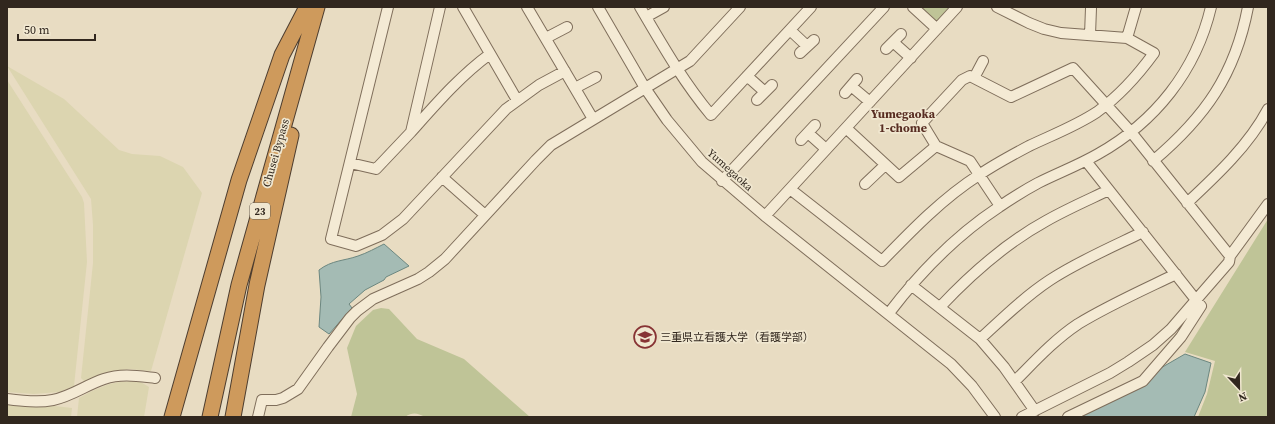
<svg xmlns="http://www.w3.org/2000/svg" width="1275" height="424" viewBox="0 0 1275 424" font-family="'Source Serif 4','Noto Sans JP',serif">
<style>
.farmland{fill:#dcd5b0}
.green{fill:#bfc497}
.water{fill:#a4bbb4;stroke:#6c8780}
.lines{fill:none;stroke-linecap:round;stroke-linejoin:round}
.minor-casing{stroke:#7f6e5b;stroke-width:12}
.highway-casing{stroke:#4d3d2f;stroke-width:17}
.minor{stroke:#f4ead4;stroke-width:10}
.highway{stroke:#ce9a5c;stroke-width:15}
.labels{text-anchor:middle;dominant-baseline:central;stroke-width:3.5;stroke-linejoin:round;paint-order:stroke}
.shield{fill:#f0e7d0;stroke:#6a6153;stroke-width:1}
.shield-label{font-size:10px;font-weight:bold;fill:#31271e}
.street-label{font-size:11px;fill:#31271e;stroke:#f0e7d0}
.poi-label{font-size:11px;fill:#31271e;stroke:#f0e7d0;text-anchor:start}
.neighbourhood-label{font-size:12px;font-weight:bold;fill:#582d22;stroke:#f0e7d0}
</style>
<rect width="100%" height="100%" fill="#e8dcc2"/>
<!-- farmland -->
<path class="farmland" d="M7 66 64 99 119 150 132 154 160 156 183 167 202 193 151 371 128 369 115 371 104 374 85 382 81 378 93 263V225L91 199Z
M7 80 82 197 84 203 87 262 74 386 59 392 34 394 7 392Z
M139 381 149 387 144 417H77L79 398 92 391 109 384 120 382Z
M7 404 38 407 55 406 72 408 71 417H7Z"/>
<!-- green -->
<path class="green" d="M918 7H951L936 23Z
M1268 219V417H1198L1207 394 1215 361 1185 352Z
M381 308 389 309 417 339 464 359 530 417H425C417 413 413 412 405 417H351L357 394 347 348 356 326 373 310Z"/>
<!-- water -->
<path class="water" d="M384 244 409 266 386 277 384 280 365 290 349 304 352 308 329 334 319 327 321 297 319 270C332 260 344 261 358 256 367 253 376 248 384 244Z
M1185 354 1211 363 1205 392 1194 417H1076Z"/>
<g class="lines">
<!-- minor casing -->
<g class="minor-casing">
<path id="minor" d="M388 7 331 239 356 246 382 235 403 219 506 109 539 85 565 71
M440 7 411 132C436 104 460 76 490 54
M463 7 517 100
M527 7 593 119
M598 7 645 88 667 120 702 162 765 216 951 364 972 386 995 417
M640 7C663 46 682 80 711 115L811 7
M913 7 937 29
M646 17 664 7
M790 30 807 46
M1090 35 1091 8
M546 38 567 27
M1127 38 1136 7
M893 42 911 58
M886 49 901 34
M800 53 814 40
M747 76 765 92
M974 78 983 61
M851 86 870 102
M575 88 596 77
M845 93 857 79
M757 100 772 85
M846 128 899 177 936 146 970 161 1000 206
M808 133 826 149
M801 140 815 125
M936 146 922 123 962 80 970 76 1011 97 1073 68 1131 132 1230 256 1268 204
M1153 161C1205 117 1235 75 1248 7
M350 163 376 169 411 132
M442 177 485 215
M722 181 884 7
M865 184 885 165
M790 189 882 261C912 230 943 198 979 175 995 164 1012 155 1029 146 1052 135 1076 126 1097 112 1119 96 1138 75 1154 53L1127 38 1061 33 1044 29 1029 23 997 7
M1187 203C1217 175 1249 145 1268 109
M765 216 957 7
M911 285 980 339 1004 367 1035 411
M940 307C971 274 1006 243 1046 221 1067 209 1088 200 1109 190
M889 313C921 271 955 236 999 207 1012 198 1025 190 1038 183 1058 173 1079 165 1098 154 1155 122 1196 71 1211 7
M980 339C1002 319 1024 297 1050 280 1079 261 1112 247 1143 232
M1015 381C1035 361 1054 340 1078 324 1109 305 1143 290 1176 274
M7 399C22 401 38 403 53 400 72 396 86 385 104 379 121 373 138 376 155 378
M258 417 262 400H276L283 398 298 389 328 347 350 318 357 311 373 299 418 279 429 272 445 259 536 160 551 145 690 61 740 7
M1022 417 1110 373 1128 362 1153 345 1171 329 1196 300 1086 161
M1068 417 1143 381 1181 337 1201 306 1196 300 1229 262 1230 256"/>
</g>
<!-- highway casing -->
<g class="highway-casing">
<path id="highway" d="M172 417 239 180 282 55 307 7
M210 417 239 285 317 7
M233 417 257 285 291 135"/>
</g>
<!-- minor -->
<use href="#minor" class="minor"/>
<!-- highway -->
<use href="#highway" class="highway"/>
</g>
<!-- icons -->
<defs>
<g id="university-ring" transform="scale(1.15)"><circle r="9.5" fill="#f0e7d0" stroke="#873334" stroke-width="1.5"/><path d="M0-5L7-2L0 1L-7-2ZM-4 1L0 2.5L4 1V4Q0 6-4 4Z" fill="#873334"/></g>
</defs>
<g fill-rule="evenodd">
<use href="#university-ring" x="645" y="337"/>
</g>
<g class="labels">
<!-- shield labels -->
<rect class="shield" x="250" y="203" width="20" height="16" rx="3"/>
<g class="shield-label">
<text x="260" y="211">23</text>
</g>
<!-- street labels -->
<g class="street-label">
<text transform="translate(276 153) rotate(-74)">Chusei Bypass</text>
<text transform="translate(730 170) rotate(42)">Yumegaoka</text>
</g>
<!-- poi labels -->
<g class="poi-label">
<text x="660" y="337">三重県立看護大学（看護学部）</text>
</g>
<!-- neighbourhood labels -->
<g class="neighbourhood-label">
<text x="903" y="114">Yumegaoka<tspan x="903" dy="14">1-chome</tspan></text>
</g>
</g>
<!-- border -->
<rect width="1275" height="424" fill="none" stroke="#31271e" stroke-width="16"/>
<!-- north arrow -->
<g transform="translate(1239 388) rotate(158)" stroke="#f0e7d0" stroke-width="3" paint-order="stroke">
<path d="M0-3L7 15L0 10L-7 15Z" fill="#31271e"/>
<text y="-6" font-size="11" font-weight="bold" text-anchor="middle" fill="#31271e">N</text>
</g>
<!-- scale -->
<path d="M18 34v6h77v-6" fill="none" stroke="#31271e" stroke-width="2"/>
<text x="24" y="34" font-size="12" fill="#31271e" stroke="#f0e7d0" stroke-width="3" paint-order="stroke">50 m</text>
</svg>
